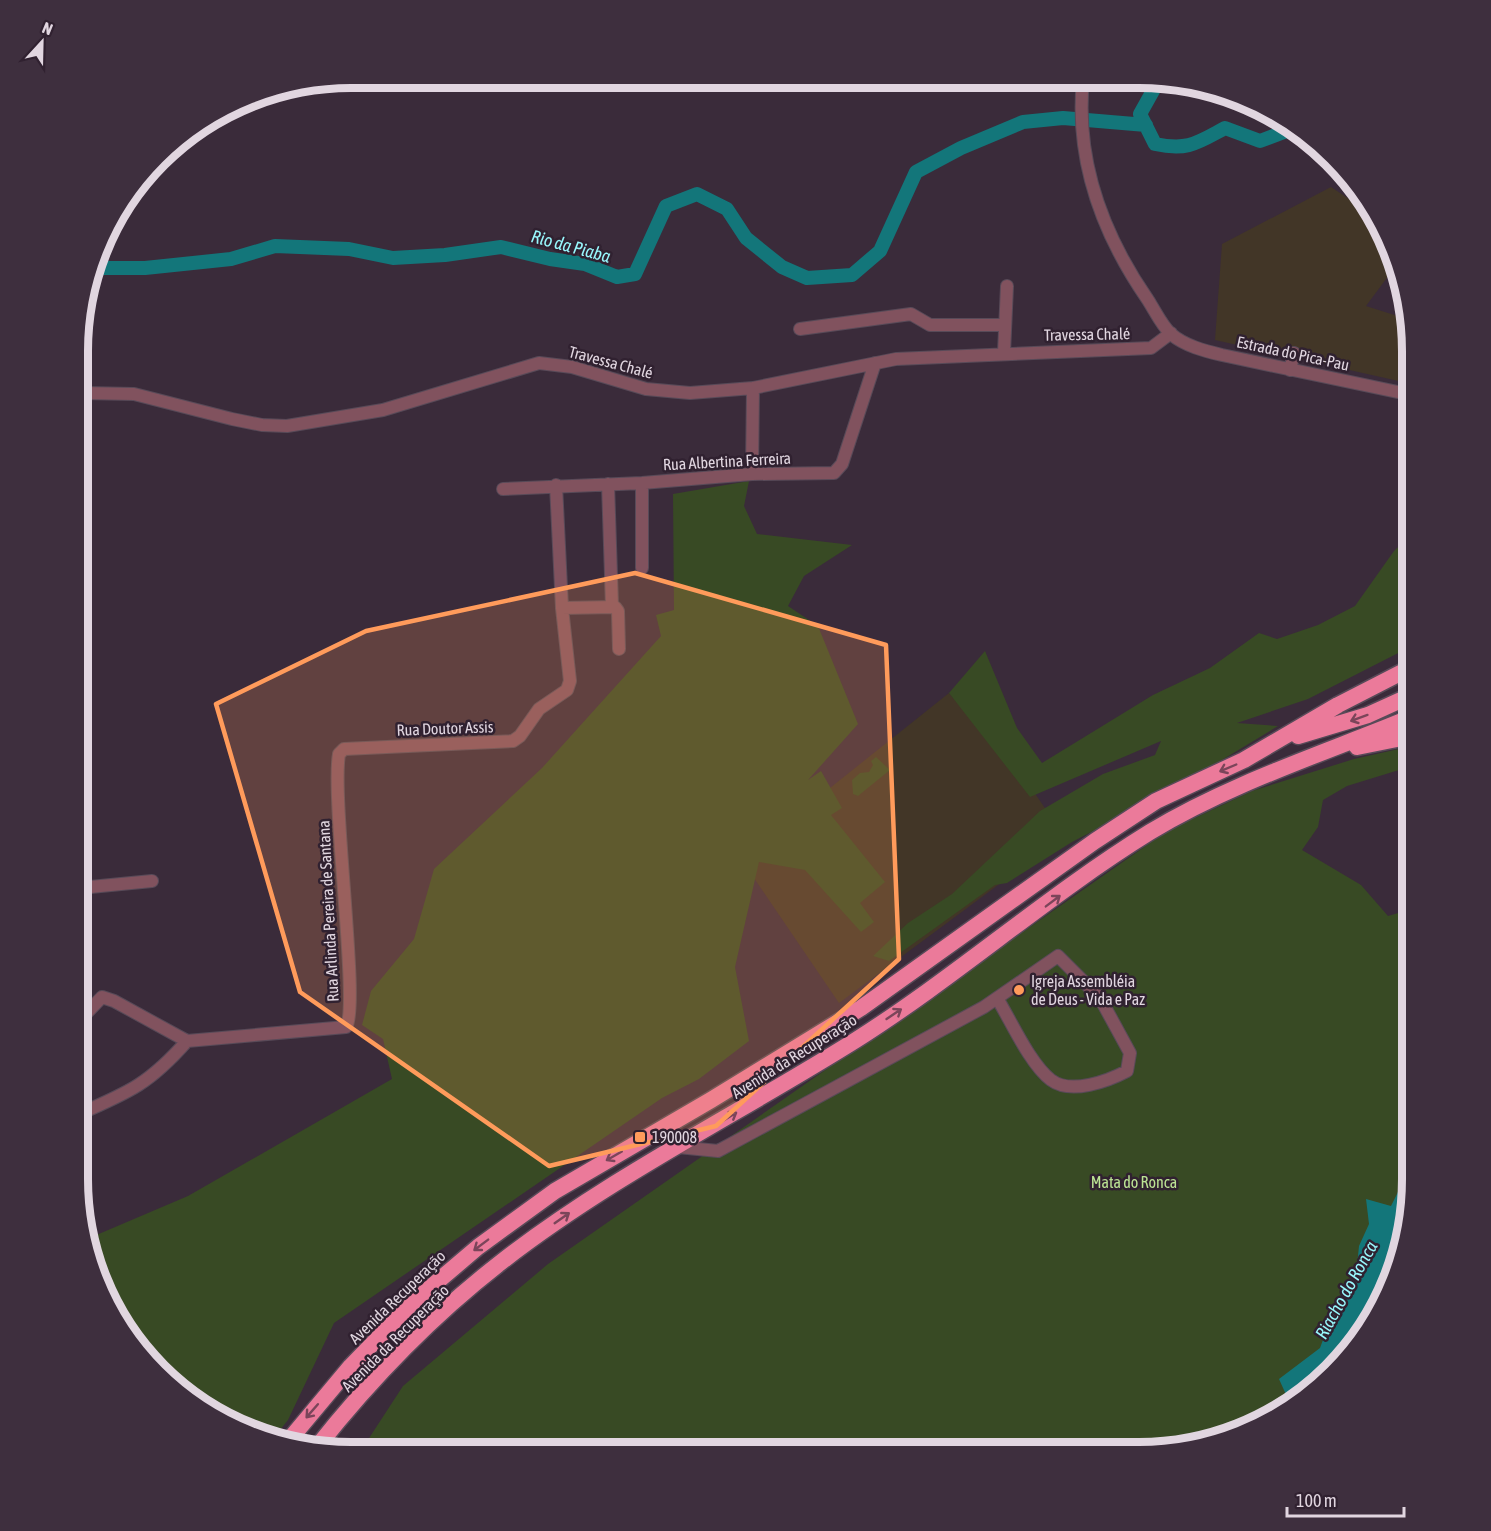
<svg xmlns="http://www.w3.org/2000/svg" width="1491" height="1531" viewBox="0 0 1491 1531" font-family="'Asap Condensed',sans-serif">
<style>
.industrial{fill:#423627}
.green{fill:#384a24}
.water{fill:#13767a}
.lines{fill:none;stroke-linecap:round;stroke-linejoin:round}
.stream{stroke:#13767a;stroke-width:2}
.river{stroke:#13767a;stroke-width:14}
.minor-casing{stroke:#584a58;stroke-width:14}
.highway-casing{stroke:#584a58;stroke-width:19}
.minor{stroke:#81525e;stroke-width:12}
.highway{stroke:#eb7a9a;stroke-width:16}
.oneway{stroke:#7b455a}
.marked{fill:#ff9b5b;fill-opacity:0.2;stroke:#ff9b5b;stroke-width:4.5;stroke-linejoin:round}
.poi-dot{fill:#ff9b5b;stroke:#302130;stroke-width:2}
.labels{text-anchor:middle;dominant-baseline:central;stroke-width:5;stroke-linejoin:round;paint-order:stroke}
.street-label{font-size:16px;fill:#e1d6e0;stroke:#302130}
.poi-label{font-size:16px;fill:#e1d6e0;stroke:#302130;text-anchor:start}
.park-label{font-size:16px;fill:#bce494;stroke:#302130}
.water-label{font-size:18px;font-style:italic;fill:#98f7fc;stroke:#302130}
.rim{fill:none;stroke:#e1d6e0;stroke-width:8}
</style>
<rect width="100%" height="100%" fill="#3a2b3a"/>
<!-- industrial -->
<path class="industrial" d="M1331 187 1376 217 1398 263 1366 306 1410 320 1412 334V384L1215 340 1222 244Z
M949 693 1036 795 1064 836 839 1003 741 859Z"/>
<!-- green -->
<path class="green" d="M749 481 744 506 757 534 852 545 804 576 788 606 818 626 858 724 808 780 821 771 842 808 831 815 885 882 860 903 874 922 861 932 805 870 759 862 735 967 749 1041 699 1079 662 1098 334 1323 288 1420 276 1435 215 1417 124 1332 93 1268 87 1239 188 1196 392 1079 383 1039 362 1025 371 991 414 939 434 869 542 768 661 636 656 615 674 610 673 494Z
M1412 534V646L1308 699 1237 723 1278 726 1174 789 1072 842 1007 883 995 885 889 961 873 956 908 923 952 894 1040 811 1103 774 1155 755 1161 741 1030 797 949 693 985 651 1017 728 1042 763 1153 695 1210 668 1259 633 1277 639 1318 625 1355 606 1394 551Z
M1412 746V766L1347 786 1323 800 1318 827 1302 850 1361 885 1388 916 1412 909V1197L1377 1316 1292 1407 1228 1438 1157 1452H360L403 1386 548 1264 1167 831 1252 791 1354 759Z
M876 757 890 770 858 796 853 794 852 780 860 773 869 772 873 765 871 761Z"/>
<!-- water -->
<path class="water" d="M1412 1135V1197L1385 1288 1377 1295 1371 1322 1303 1395 1288 1399 1279 1379 1320 1348 1331 1318 1357 1266 1359 1246 1369 1224 1366 1199 1391 1206 1400 1188 1407 1140Z"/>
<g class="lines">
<!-- stream -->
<path class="stream" d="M1277 1414 1290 1397"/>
<!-- river -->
<path class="river" d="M1159 80 1140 114 1155 144C1188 151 1197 143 1225 128L1260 141 1292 129
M95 268H145L231 259 275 246 349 249 393 258 445 255 501 247 550 259 585 264 617 277 635 274 666 206 697 194 727 209 746 238 782 267 807 278 852 275 880 251 916 172 961 148 1023 122 1063 118 1146 125"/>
<!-- minor casing -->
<g class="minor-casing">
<path id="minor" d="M1083 80C1075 160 1103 235 1148 300 1155 311 1162 326 1171 334 1185 346 1205 351 1222 355L1412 395
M800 329 911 314 930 325H1005
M1004 353 1007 286
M1290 370 1294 353
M83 393 134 394 232 419 262 425 287 426 383 410 539 363 572 367 646 389 690 393 753 388 896 359 1151 348 1171 333
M752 474 753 388
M642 483V568
M608 484 612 606
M503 489 642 483 752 474 834 473 842 464 875 363
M562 608 615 607 618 611 619 649
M80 888 152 881
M79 1021 102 997 114 1001 187 1041 346 1027C360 1008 331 799 339 754L344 749 513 741 520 736 539 709 567 690 570 681 562 608 556 485
M79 1114C130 1092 150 1083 187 1041
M678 1147 718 1151 984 1007 1058 956 1100 998 1130 1053 1127 1071C1108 1081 1071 1095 1051 1080 1030 1064 1011 1021 997 998"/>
</g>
<!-- highway casing -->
<g class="highway-casing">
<path id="highway" d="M1298 736 1368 715 1412 695
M1357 747 1412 736
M290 1439 351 1366 411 1304 478 1247 555 1191 711 1100 861 1008 1095 841 1156 801 1244 760 1338 705 1412 667
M317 1447C370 1380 432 1316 500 1263 610 1177 738 1114 856 1040 957 976 1048 895 1150 832 1231 783 1325 753 1412 717"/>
</g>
<!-- minor -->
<use href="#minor" class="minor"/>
<!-- highway -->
<use href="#highway" class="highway"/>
</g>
<!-- one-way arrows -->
<defs><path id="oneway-shaft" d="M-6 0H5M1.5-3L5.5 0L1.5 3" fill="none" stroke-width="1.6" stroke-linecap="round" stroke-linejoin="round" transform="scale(1.5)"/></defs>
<g class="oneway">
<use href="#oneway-shaft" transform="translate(1359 718) rotate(160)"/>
<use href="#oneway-shaft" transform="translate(1228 768) rotate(157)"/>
<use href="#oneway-shaft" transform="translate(1053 901) rotate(-37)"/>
<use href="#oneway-shaft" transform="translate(894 1014) rotate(-34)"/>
<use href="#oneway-shaft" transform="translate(729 1117) rotate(-31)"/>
<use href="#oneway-shaft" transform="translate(614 1156) rotate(150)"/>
<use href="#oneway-shaft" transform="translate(562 1218) rotate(-35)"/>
<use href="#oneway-shaft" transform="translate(481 1245) rotate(143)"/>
<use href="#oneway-shaft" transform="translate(312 1411) rotate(131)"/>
</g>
<!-- marked area -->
<path class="marked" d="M635 573 886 645 899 959 716 1126 549 1166 300 992 216 704 366 631Z"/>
<!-- markers -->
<g class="poi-dot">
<circle cx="1019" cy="990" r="6"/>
<rect x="634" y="1131" width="12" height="12" rx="3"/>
</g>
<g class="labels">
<!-- street labels -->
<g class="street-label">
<text transform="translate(1087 334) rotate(-1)">Travessa Chalé</text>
<text transform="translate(1293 353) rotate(12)">Estrada do Pica-Pau</text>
<text transform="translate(611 362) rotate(15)">Travessa Chalé</text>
<text transform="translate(727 461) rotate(-3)">Rua Albertina Ferreira</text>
<text transform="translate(445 728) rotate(-2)">Rua Doutor Assis</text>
<text transform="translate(328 911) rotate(-93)">Rua Arlinda Pereira de Santana</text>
<text transform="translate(794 1056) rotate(-32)">Avenida da Recuperação</text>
<text transform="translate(397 1297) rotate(-44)">Avenida Recuperação</text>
<text transform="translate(395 1338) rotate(-45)">Avenida da Recuperação</text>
</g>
<!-- poi labels -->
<g class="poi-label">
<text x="1031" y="981">Igreja Assembléia<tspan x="1031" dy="18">de Deus - Vida e Paz</tspan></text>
<text x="652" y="1137">190008</text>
</g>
<!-- park labels -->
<g class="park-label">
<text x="1134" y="1182">Mata do Ronca</text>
</g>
<!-- water labels -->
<g class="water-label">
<text transform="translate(571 246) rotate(15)">Rio da Piaba</text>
<text transform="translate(1346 1290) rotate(-61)">Riacho do Ronca</text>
</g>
</g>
<!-- crop -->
<path d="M0 0H1491V1531H0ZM351 88H1139A263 263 0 0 1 1402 351V1179A263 263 0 0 1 1139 1442H351A263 263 0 0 1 88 1179V351A263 263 0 0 1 351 88Z" fill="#3e2f3e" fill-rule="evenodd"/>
<path class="rim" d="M351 88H1139A263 263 0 0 1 1402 351V1179A263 263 0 0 1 1139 1442H351A263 263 0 0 1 88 1179V351A263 263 0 0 1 351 88Z"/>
<!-- north arrow -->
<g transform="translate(42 42) rotate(22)" stroke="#302130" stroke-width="4.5" paint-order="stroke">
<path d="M0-4.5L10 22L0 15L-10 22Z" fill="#e1d6e0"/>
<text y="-9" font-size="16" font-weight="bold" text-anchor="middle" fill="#e1d6e0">N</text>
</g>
<!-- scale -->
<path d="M1287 1507v9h117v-9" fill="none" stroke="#e1d6e0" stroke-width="3"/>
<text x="1296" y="1507" font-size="18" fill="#e1d6e0" stroke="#302130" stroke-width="4.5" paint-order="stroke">100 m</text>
</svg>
